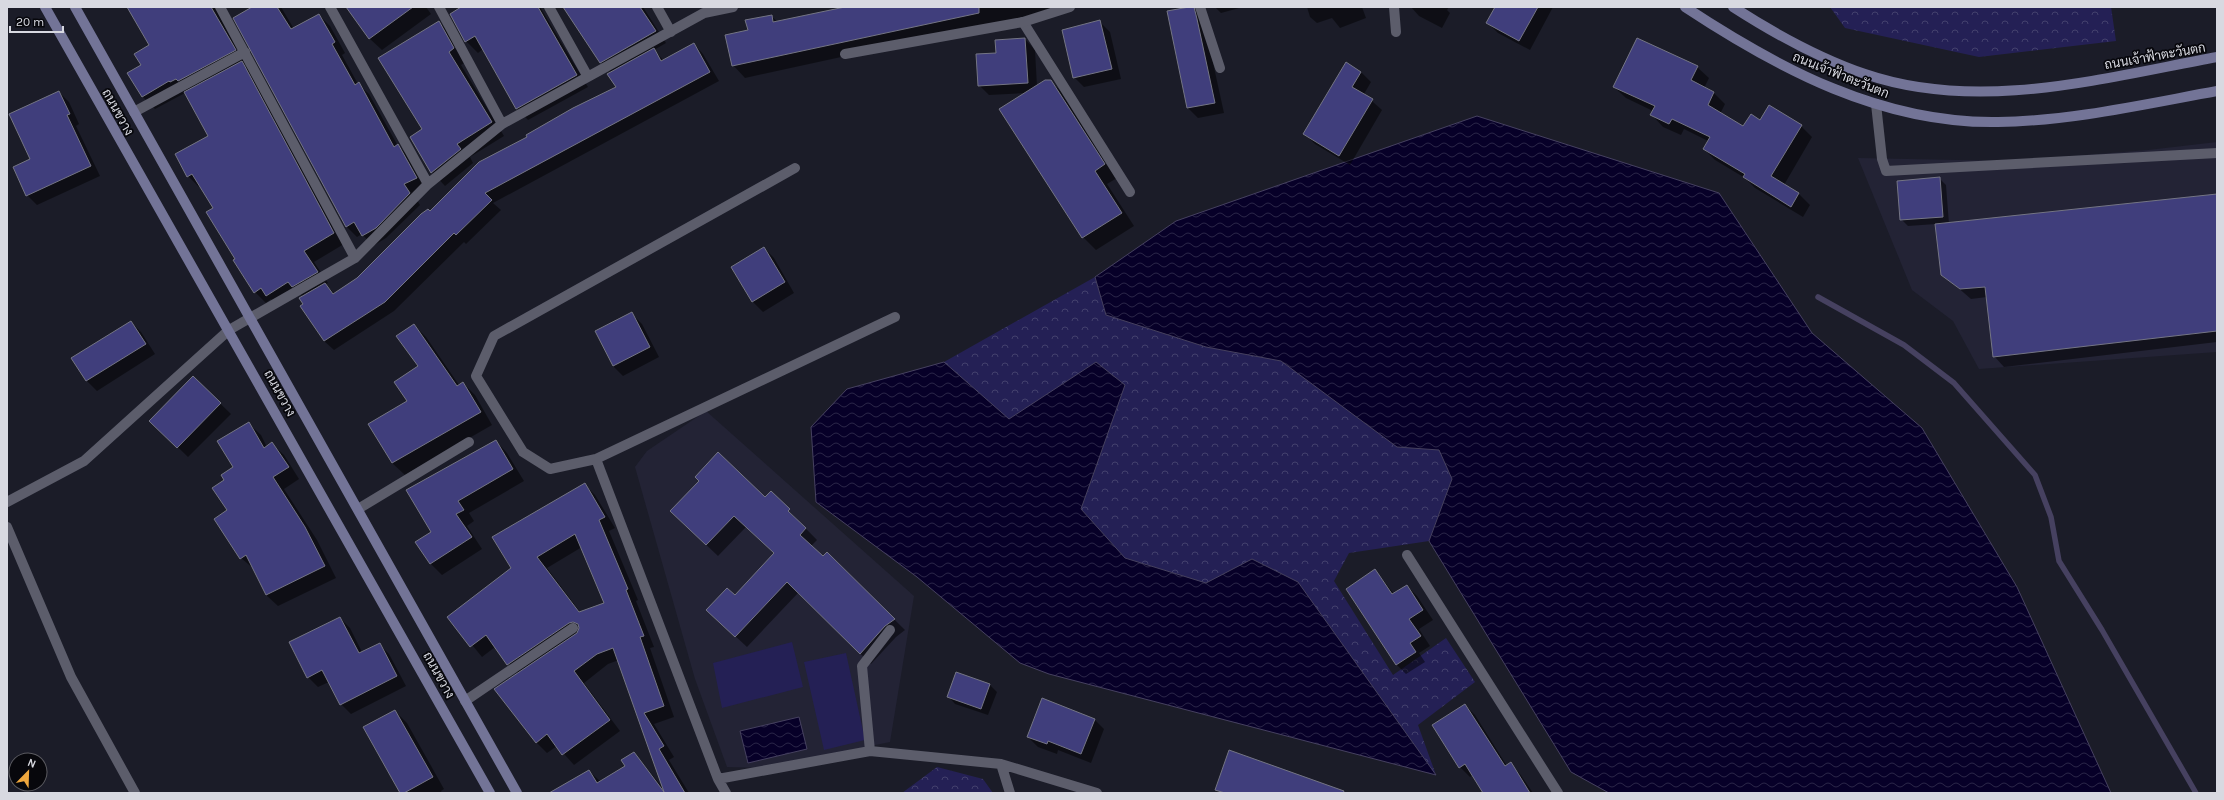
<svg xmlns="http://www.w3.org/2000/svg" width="2224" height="800" viewBox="0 0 2224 800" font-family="Karla,Sarabun,sans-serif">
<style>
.built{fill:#232335}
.grass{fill:#242055}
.forest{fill:url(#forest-crowns)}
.water{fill:url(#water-waves);stroke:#464160}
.shadow{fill:#0007;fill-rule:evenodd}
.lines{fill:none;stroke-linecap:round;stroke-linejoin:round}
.stream{stroke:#464160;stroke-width:5.5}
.building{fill:#403e7c;stroke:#747584;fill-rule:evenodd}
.service{stroke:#5c5d6b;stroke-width:10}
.minor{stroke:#5c5d6b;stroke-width:10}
.secondary{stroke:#737497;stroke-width:10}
.labels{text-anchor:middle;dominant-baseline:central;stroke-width:3.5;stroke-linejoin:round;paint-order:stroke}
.street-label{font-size:13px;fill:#d8d9e1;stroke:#07070c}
</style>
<defs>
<pattern id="forest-crowns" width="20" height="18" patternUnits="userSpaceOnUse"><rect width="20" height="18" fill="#242055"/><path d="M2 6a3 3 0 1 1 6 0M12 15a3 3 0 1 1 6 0" fill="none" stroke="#43406d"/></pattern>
<pattern id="water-waves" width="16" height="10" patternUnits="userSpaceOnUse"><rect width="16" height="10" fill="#070028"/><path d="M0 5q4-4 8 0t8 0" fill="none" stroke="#2a2547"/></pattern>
</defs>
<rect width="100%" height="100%" fill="#1b1c28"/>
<!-- built -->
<path class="built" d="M2217 142V352L1979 369 1953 321 1912 290 1858 158 2010 161 2148 150Z
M706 411 914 596 890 742 765 768 727 767 695 679 635 467 647 451Z"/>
<!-- grass -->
<path class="grass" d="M792 642 803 687 722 708 713 663Z
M846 653 865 740 824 750 804 662Z"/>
<!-- forest -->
<path class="forest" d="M1830 7H2111L2116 41 1979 57 1845 28Z
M1095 277 1106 315 1206 347 1281 361 1397 447 1439 450 1452 479 1429 541 1349 553 1334 581 1393 675 1446 638 1475 682 1418 725 1436 775 1298 582 1252 559 1206 583 1125 558 1081 509 1125 385 1096 362 1009 420 944 362Z
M937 767 983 779 993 793H902Z"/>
<!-- water -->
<path class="water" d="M1477 116 1719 193 1812 333 1922 428 2017 587 2111 793H1609L1571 772 1429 541 1452 479 1439 450 1397 447 1281 361 1206 347 1106 315 1095 277 1176 221Z
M944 362 1009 419 1096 362 1125 385 1081 509 1125 558 1206 583 1252 559 1298 582 1436 775 1049 674 1020 663 917 577 816 502 811 427 847 389Z
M799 717 807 749 748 763 740 731Z"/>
<!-- shadow -->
<path class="shadow" d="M128 7H216L247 63 244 65 252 73 344 244 314 262 328 283 325 284 335 294 358 279 430 212 528 138 617 87 611 73 601 62 565 7H643L666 43 654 50 664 61 694 44 703 54 719 81 493 203 501 210 466 244 464 242 394 311 334 350 324 341 302 307 305 305 303 297 299 292 278 306 271 299 266 303 255 292 234 260 236 259 215 209 201 186 199 187 188 176 209 137 185 93 155 109 142 96V65L150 45Z
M250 7H281L294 29 319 15 330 26 345 53 342 55 358 84 369 94 398 146 409 156 427 188 414 195 420 205 386 238 373 246 362 234 357 237 346 226Z
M347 7H426L431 14 382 50 370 39Z
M462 7H540L588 87 528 120 517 108 483 49 478 53 466 41Z
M849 7H1071L745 78 733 65 749 31 771 16 778 22Z
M1193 7 1203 17 1224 113 1198 118 1188 108 1168 12Z
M1215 7H1243L1221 13Z
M1307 7H1362L1366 18 1340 28 1332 18 1317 23 1310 17Z
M1411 7H1449L1447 10 1450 13 1442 28 1419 16Z
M1496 7H1553L1530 50 1498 33 1488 23Z
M439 22 452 35 466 62 461 65 504 136 470 157 473 163 445 186 432 172 411 137 424 130Z
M1100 22 1110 32 1121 79 1084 87 1074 77Z
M1025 39 1035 50 1037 86 1050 81 1064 94 1117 178 1107 184 1134 226 1096 250 1083 237 1026 93 989 95 979 85 997 54Z
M1346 64 1361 72 1371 82 1364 94 1382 110 1350 165 1315 144 1305 134Z
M1697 67 1709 78 1704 88 1713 92 1725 104 1720 114 1743 128 1760 121 1801 126 1812 137 1784 185 1799 194 1810 205 1803 217 1755 188 1745 178 1715 160 1704 149 1708 141 1684 129 1681 135 1663 127 1652 115 1653 111 1626 98 1614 87Z
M59 92 69 102 79 124 76 126 100 176 37 205 27 195 32 160Z
M1939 178 1946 185 1949 224 2217 195V342L2004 367 1994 356 1987 297 1971 299 1942 274 1936 224 1908 226 1901 219Z
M764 248 774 258 794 293 763 312 753 302 732 267Z
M632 314 642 324 659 357 623 376 613 366Z
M131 322 141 332 155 354 97 391 87 381 73 358Z
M414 325 426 337 459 385 463 383 475 395 492 425 405 475 392 463 419 367Z
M193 377 231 414 188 457 151 421Z
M249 424 261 435 267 447 272 444 284 455 299 479 284 489 317 540 336 578 278 606 266 595 254 569 241 558 228 511 225 481 234 468Z
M496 441 507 453 524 481 469 513 474 521 467 526 482 549 442 575 431 564 416 542 432 532Z
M585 485 595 495 615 528 609 531 638 600 636 601 654 647 650 648 674 717 654 724 674 757 669 760 689 793H551L589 771 601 782 627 767 634 753 664 789 619 660 608 664 584 683 620 731 574 765 557 746 547 753 536 742 518 674 495 647 482 657 449 617 512 568ZM582 547 605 603 580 612 547 568Z
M771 493 817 540 811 546 823 558 827 553 905 630 896 637 871 664 798 593 747 647 719 621 735 596 775 554 746 527 718 556 683 523 765 499Z
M1375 570 1394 594 1407 586 1417 596 1433 620 1419 629 1430 646 1419 653 1425 662 1406 674 1396 664Z
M340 618 350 628 362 652 379 644 389 654 406 686 351 714 341 704 329 682 318 687 308 677Z
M957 673 990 685 997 692 988 715 955 704 949 697Z
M1465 705 1475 715 1507 766 1510 764 1520 774 1533 793H1484L1473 775 1470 777 1460 767Z
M395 711 407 723 444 789 441 791 442 793H401Z
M1094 719 1104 729 1091 763 1058 750 1057 754 1038 747 1028 737Z"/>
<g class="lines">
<!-- stream -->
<path class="stream" d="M1818 297 1904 345 1954 383 2035 475 2051 517 2059 561 2102 630 2196 793"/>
</g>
<!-- building -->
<path class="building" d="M127 7H211L236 50 178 81 176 79 170 82 169 81 142 97 127 73 141 65 134 54 149 45Z
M252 7H277L291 29 319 14 335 42 332 44 355 85 359 82 394 147 398 144 417 178 404 184 410 193 376 228 362 236 354 222 346 227 233 18Z
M346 7H413L369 39Z
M461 7H538L577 75 516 109 475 36 465 42 450 14Z
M563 7H640L656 31 600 63Z
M845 7H979V13L732 66 725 35 748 30 745 20 772 15 773 22Z
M1189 7H1194L1197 19 1215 103 1187 108 1167 11Z
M1495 7H1538L1519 41 1486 23Z
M1100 20 1112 69 1073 78 1062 30Z
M439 21 454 48 449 52 492 122 457 144 461 149 431 173 410 137 422 129 378 58Z
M1025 38 1028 83 978 86 976 54 996 53 995 40Z
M1637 38 1698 66 1691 80 1714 92 1708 105 1743 126 1751 114 1760 120 1769 105 1802 125 1771 176 1799 193 1791 207 1743 177 1745 174 1703 149 1710 137 1672 119 1669 124 1650 115 1655 106 1613 87Z
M694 43 710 72 485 193 492 200 456 235 454 233 385 302 324 341 300 306 303 304 299 298 325 283 333 294 357 278 421 214 428 209 430 211 479 162 527 137 526 135 573 108 616 87 607 74 654 48 661 61Z
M242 61 334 233 304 251 318 272 292 287 288 282 266 296 261 288 254 293 233 260 235 259 206 212 213 208 192 174 187 177 175 154 208 136 184 92Z
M1346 62 1361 72 1352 87 1373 99 1339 156 1303 134Z
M1045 80H1051L1105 164 1095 171 1122 213 1082 238 999 109Z
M59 91 70 114 67 115 91 166 26 196 13 167 30 159 9 114Z
M1940 177 1943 217 1900 220 1897 181Z
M2217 194V331L1993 357 1985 287 1960 289 1941 275 1935 224Z
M764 247 785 282 752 302 731 267Z
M632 312 650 347 613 366 595 331Z
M131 321 146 344 86 381 71 358Z
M414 324 457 386 463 382 481 412 392 463 368 424 407 401 394 382 418 366 396 336Z
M193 376 221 403 177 448 149 421Z
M249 422 264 448 272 442 289 467 273 477 305 527 325 566 266 595 246 555 240 559 214 519 227 510 212 488 224 480 221 475 233 467 217 441Z
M496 440 513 469 458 501 464 510 456 514 472 537 430 564 415 542 431 532 406 490Z
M718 452 765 497 771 491 790 509 788 511 806 528 800 535 823 556 827 552 895 619 885 626 860 654 787 582 735 637 706 610 727 588 735 595 774 553 734 516 706 545 670 511 699 481 695 477Z
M585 483 605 517 599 520 628 589 626 590 644 636 640 637 664 706 644 713 664 746 659 749 685 793H549L589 770 597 783 625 766 621 760 634 752 664 792 613 648 597 654 574 671 610 720 562 755 547 734 536 743 494 689 577 633 579 628 578 624 573 622 569 623 507 665 486 635 470 647 447 617 511 568 492 537ZM575 534 604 603 579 612 537 557Z
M1375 569 1392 594 1407 585 1423 610 1409 619 1421 636 1410 643 1416 652 1396 665 1346 589Z
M340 617 359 653 380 643 397 676 340 705 322 670 307 678 289 642Z
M956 672 990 684 981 709 947 697Z
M1042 698 1095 719 1081 754 1048 741 1047 744 1027 737Z
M1465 704 1505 766 1511 762 1530 793H1483L1465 764 1459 768 1432 725Z
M395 710 433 777 404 793H400L363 727Z
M1229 750 1344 791 1343 793H1225L1215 790Z"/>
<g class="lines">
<!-- service -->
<path class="service" d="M1023 22 1130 192
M1876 104 1882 159 1886 171 2217 153
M7 502 84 461 229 330
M358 509 469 442
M7 527 71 677 135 793"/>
<!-- minor -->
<path class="minor" d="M220 7 355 258
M330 7 428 184
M439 7 502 124
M549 7 588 77
M657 7 671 32
M1200 7 1220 68
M1394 7 1396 32
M845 54 1023 22 1070 7
M134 112 245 52
M795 168 494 336 476 376 523 452 550 469 596 459 895 317
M229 330 355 258 428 184 502 124 704 13 733 7
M596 459 718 779 726 793
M1407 555 1558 793
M465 701 573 628
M870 751 862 666 890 630
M1001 764 1010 793
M718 779 870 751 1001 764 1097 793"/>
<!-- secondary -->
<path class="secondary" d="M45 7 490 793
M75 7 517 793
M1685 7C1779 69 1882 124 1998 122 2071 121 2145 104 2217 91
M1733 7C1775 34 1818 58 1865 74 1979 113 2103 78 2217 57"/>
</g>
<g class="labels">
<!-- street labels -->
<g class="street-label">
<text transform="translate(2155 56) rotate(-10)">ถนนเจ้าฟ้าตะวันตก</text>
<text transform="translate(1841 75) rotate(22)">ถนนเจ้าฟ้าตะวันตก</text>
<text transform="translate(118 112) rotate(61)">ถนนขวาง</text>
<text transform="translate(280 393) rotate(61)">ถนนขวาง</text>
<text transform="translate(439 675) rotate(61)">ถนนขวาง</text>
</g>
</g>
<!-- border -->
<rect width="2224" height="800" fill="none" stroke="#d8d9e1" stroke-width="16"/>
<!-- north arrow -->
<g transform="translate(28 772) rotate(23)"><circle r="19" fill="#07070c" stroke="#5b5b61"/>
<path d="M0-3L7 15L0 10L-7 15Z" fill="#efa73d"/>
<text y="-6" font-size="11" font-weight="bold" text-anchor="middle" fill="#d8d9e1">N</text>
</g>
<!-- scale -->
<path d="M10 26v6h53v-6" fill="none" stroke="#d8d9e1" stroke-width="2"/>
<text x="16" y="26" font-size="12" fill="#d8d9e1" stroke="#07070c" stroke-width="3" paint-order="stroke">20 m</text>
</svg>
